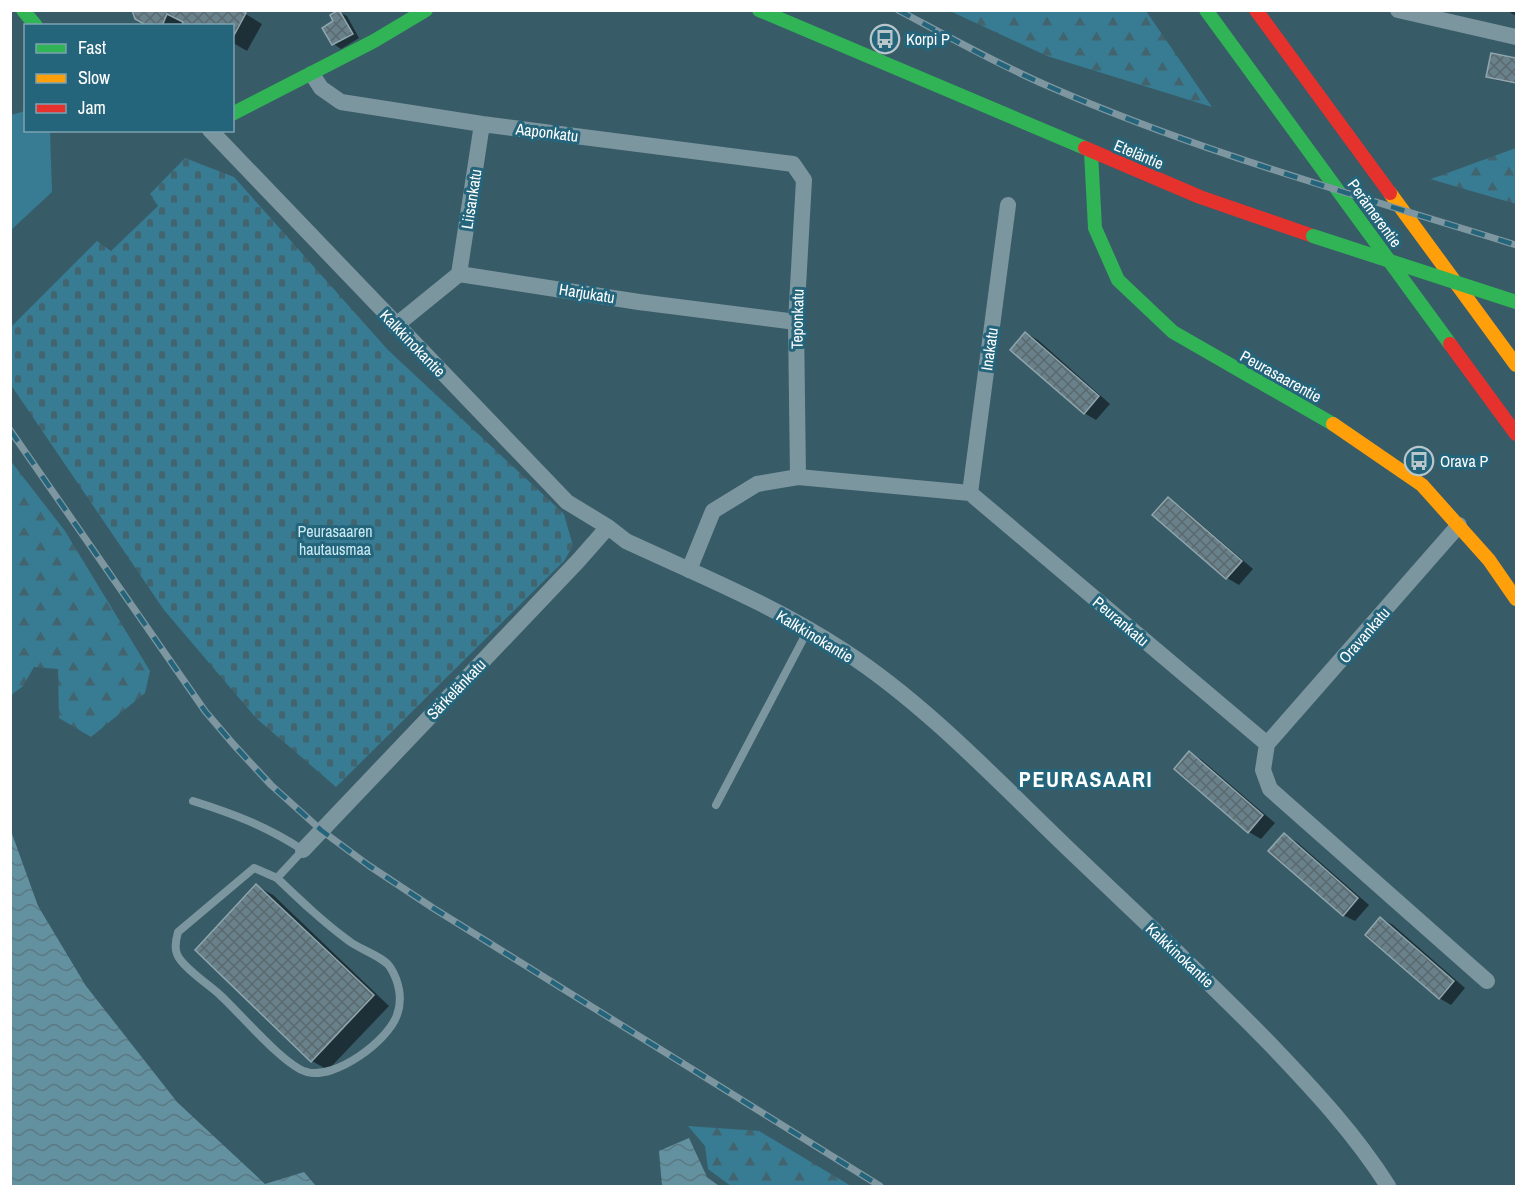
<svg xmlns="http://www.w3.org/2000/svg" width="1527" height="1197" viewBox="0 0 1527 1197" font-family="'Archivo Narrow',sans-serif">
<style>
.grass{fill:#377c92}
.forest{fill:url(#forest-firs)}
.cemetery{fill:url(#cemetery-stones)}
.water{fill:url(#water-waves)}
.shadow{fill:#0007}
.building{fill:url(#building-cross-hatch);stroke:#90a6ad;stroke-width:1.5}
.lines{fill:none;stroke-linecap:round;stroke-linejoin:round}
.lane{stroke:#7c969f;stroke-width:8}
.street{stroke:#7c969f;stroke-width:16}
.fast{stroke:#30b455;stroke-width:14}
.slow{stroke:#ff9f0a;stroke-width:14}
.jam{stroke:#e5322d;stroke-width:14}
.rail-casing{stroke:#7e969f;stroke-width:7}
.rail{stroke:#24657c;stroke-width:4.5;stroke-dasharray:14;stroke-linecap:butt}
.fast-bridge{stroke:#30b455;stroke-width:14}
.labels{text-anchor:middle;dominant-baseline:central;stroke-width:6;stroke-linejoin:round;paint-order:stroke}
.poi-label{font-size:16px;fill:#fff;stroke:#24657c;text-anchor:start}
.street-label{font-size:16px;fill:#fff;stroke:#24657c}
.park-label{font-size:16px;fill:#caeaf4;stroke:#24657c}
.district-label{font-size:22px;font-weight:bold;letter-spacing:1.5px;fill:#fff;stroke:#24657c}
</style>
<defs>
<pattern id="forest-firs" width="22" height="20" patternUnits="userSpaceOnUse" patternTransform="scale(1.5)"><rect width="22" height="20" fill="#377c92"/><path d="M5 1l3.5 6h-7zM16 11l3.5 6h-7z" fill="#42646f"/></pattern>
<pattern id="cemetery-stones" width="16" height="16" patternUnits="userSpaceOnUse" patternTransform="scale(1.5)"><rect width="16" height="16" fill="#377c92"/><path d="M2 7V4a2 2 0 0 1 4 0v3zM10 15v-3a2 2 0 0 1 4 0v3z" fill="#42646f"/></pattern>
<pattern id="water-waves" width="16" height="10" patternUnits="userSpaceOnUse" patternTransform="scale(1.5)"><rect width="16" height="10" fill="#6391a0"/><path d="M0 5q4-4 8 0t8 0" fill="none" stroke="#5b7983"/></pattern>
<pattern id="building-cross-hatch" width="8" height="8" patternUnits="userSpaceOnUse" patternTransform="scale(1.5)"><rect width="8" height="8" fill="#68818a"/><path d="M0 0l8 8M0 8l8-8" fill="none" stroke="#5b696e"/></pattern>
</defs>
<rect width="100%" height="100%" fill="#385b68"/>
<!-- grass -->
<path class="grass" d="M25 111 26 130 50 131 52 192 11 230V115Z"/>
<!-- forest -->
<path class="forest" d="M950 11H1146L1212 107 1047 56Z
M1516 148V204L1430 179H1431Z
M10 460 65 531 150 671 145 693 91 737 59 718 58 669 34 667 23 686 11 695Z
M688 1126 759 1131 851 1186H731L708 1169 705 1146Z"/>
<!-- cemetery -->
<path class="cemetery" d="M185 158 234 177 388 350 564 514 573 546 564 561 336 787 256 718 164 610 11 385V327L97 241 111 251 158 206 150 194Z"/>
<!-- water -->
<path class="water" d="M11 831 38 906 86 986 177 1102 265 1184 304 1172 316 1186H11Z
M689 1138 707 1177 719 1186H662L659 1151Z"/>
<!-- shadow -->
<path class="shadow" d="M134 10H239L262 24 247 51 235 44 232 49V26H149Z
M1506 10H1516V16L1508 11Z
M339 12 347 16 359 38 341 49 334 44 335 22Z
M1492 55 1516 60V84L1496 80 1488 76Z
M1026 333 1038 340 1110 404 1096 420 1084 413Z
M1168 499 1180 506 1253 569 1239 585 1227 578Z
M1190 753 1202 760 1275 823 1261 839 1249 832Z
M1285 835 1297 842 1369 905 1355 921 1343 915Z
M257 886 273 895 389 1006 328 1070 312 1061Z
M1381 918 1393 925 1465 988 1451 1005 1439 998Z"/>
<!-- building -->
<path class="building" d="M132 10H242L246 13 232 39V26H182L183 22 167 14 162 26H148L135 19Z
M339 10 353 34 332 45 322 28 333 21 330 15Z
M1491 53 1516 58V83L1486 77Z
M1025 332 1099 396 1084 414 1010 350Z
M1168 497 1242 561 1226 579 1152 515Z
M1189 751 1263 815 1248 833 1174 769Z
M1284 833 1358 898 1343 916 1268 851Z
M256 884 374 995 311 1062 195 950Z
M1380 917 1454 981 1439 999 1365 935Z"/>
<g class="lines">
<!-- lane -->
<path class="lane" d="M193 801C234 814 266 826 303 850L277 878 254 868 178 932C176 939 174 947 177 954 181 966 209 985 219 994 239 1012 285 1067 307 1072 335 1080 388 1041 397 1015 403 999 399 981 390 967 384 957 359 949 349 941 323 922 300 900 277 878
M716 805 808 630"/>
<!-- street -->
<path class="street" d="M1398 10 1516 37
M312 74 321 88 341 102 482 124 793 164 804 180 796 322 798 477
M210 130 567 502 608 527 626 541C699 575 776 606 844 651 930 707 1004 788 1079 859 1144 921 1210 982 1272 1046 1314 1090 1355 1134 1388 1186
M459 274 482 124
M395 326 459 274 639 302 796 322
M970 493 1008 205
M689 570 713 511 757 484 798 477 970 493 1267 744 1263 770 1270 789 1487 981
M1267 744 1459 525
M303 850 578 561 608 527"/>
<!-- fast -->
<path class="fast" d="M23 10 36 26
M759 10 1085 148
M1206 10 1450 344
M232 114 374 41 426 10
M1091 152 1095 228 1118 280 1173 332 1333 424"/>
<!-- slow -->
<path class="slow" d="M1390 193 1516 365
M1333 424 1422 485 1489 560 1516 599"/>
<!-- jam -->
<path class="jam" d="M1256 10 1390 193
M1085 148 1200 197 1313 236
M1450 344 1516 434"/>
<!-- rail casing -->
<g class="rail-casing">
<path id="rail" d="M898 10C947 36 997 64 1048 86 1199 152 1359 196 1516 245
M10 430 205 711 234 745 271 785 321 830 368 865 433 908 880 1186"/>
</g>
<!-- rail -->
<use href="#rail" class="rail"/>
<!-- fast-bridge -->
<path class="fast-bridge" d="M1313 236 1516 302"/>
</g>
<!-- icons -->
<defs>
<g id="bus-ring" transform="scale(1.5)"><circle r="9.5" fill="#24657c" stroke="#b9c6ca" stroke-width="1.5"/><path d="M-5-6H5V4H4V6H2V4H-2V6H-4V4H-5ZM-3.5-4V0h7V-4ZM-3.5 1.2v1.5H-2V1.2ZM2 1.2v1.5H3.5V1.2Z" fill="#b9c6ca"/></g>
</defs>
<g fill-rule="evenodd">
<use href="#bus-ring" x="885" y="39"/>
<use href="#bus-ring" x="1419" y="461"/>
</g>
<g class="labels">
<!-- poi labels -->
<g class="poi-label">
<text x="906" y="39">Korpi P</text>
<text x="1440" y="461">Orava P</text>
</g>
<!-- street labels -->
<g class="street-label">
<text transform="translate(547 132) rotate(7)">Aaponkatu</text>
<text transform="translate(1139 154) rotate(23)">Eteläntie</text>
<text transform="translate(471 199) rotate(-81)">Liisankatu</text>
<text transform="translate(1375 213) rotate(54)">Perämerentie</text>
<text transform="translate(587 293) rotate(9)">Harjukatu</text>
<text transform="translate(797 319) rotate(-89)">Teponkatu</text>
<text transform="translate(413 343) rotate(46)">Kalkkinokantie</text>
<text transform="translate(989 349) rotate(-82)">Inakatu</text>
<text transform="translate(1281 376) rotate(29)">Peurasaarentie</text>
<text transform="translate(1121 621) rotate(40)">Peurankatu</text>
<text transform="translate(1364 635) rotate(-49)">Oravankatu</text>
<text transform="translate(815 636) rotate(31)">Kalkkinokantie</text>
<text transform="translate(456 689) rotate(-46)">Särkelänkatu</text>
<text transform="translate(1180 955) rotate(43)">Kalkkinokantie</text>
</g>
<!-- park labels -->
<g class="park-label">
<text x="335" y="531">Peurasaaren<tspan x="335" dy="18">hautausmaa</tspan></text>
</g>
<!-- district labels -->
<g class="district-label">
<text x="1086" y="779">PEURASAARI</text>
</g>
</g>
<!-- border -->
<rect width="1527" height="1197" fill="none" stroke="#ffffff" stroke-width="24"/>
<!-- legend -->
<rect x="24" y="24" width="210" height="108" fill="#24657c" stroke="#7ca3b0" stroke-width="1.5"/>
<rect x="36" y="44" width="30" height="9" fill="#30b455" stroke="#7ca3b0" stroke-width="1.5"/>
<text x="78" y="54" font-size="18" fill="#ffffff">Fast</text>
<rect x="36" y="74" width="30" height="9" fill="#ff9f0a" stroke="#7ca3b0" stroke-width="1.5"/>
<text x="78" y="84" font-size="18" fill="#ffffff">Slow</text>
<rect x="36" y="104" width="30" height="9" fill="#e5322d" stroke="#7ca3b0" stroke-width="1.5"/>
<text x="78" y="114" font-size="18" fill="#ffffff">Jam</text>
</svg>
